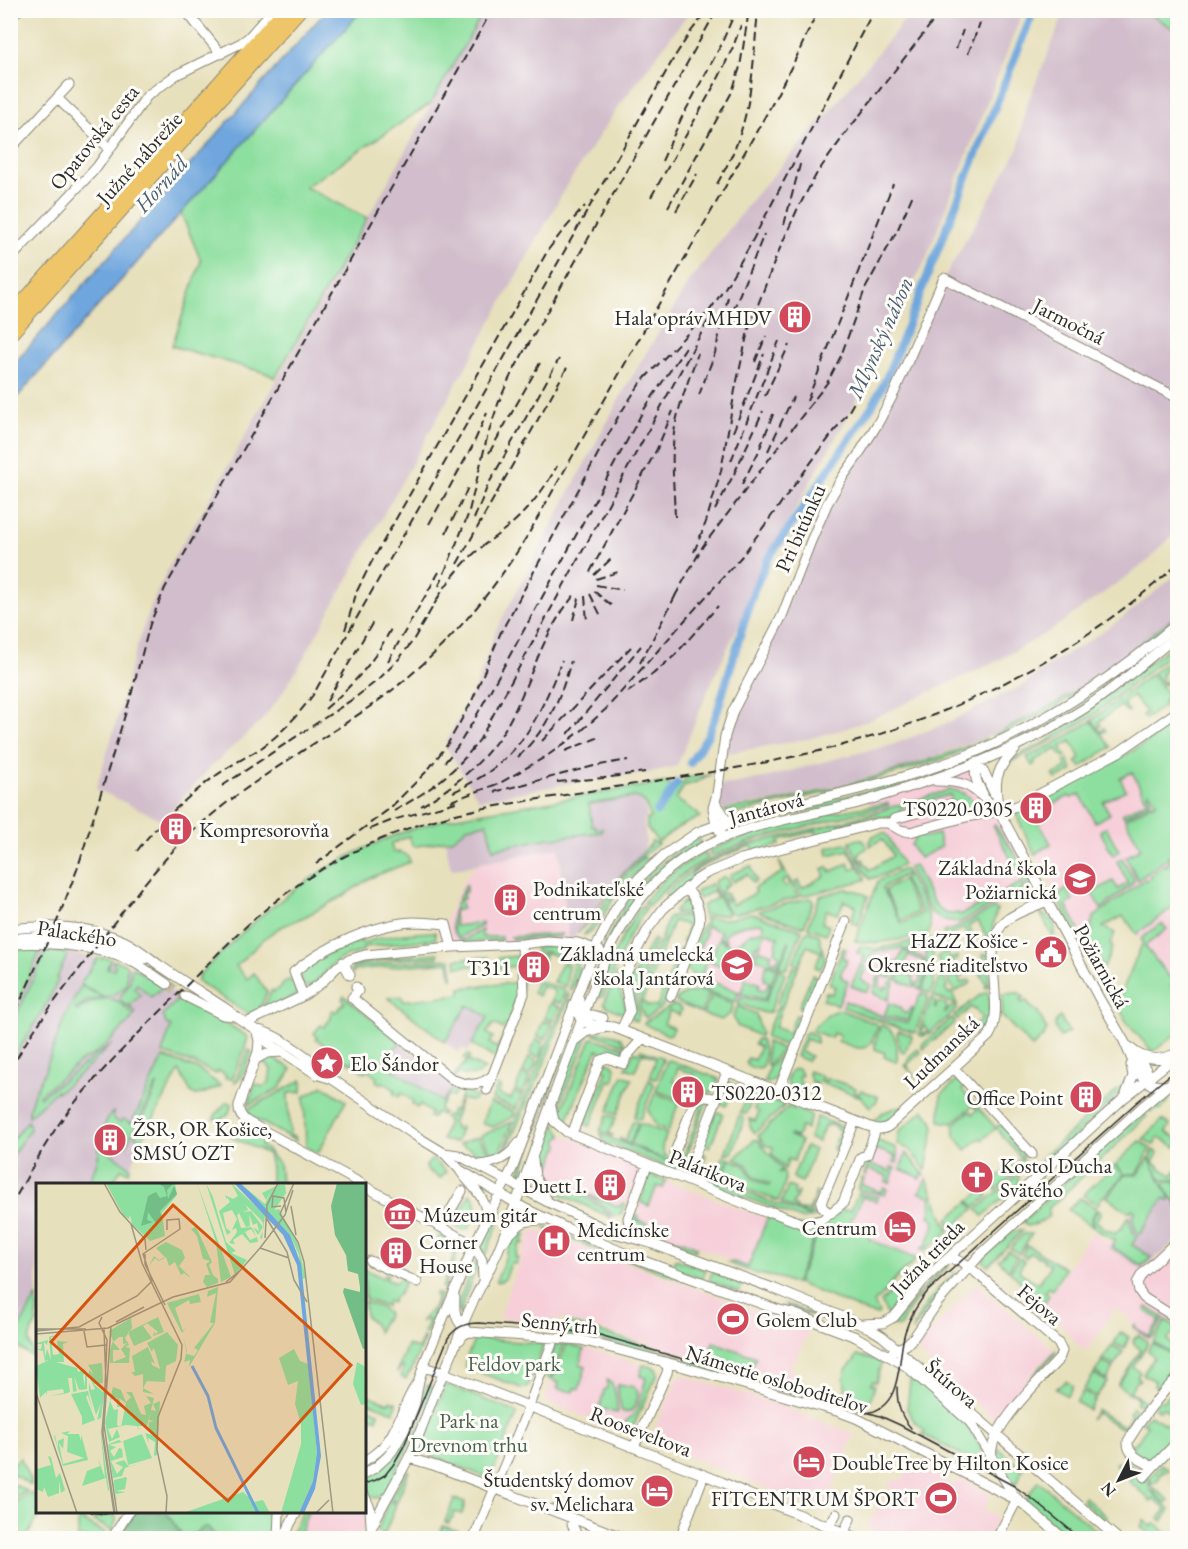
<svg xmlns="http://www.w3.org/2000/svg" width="1188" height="1549" viewBox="0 0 1188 1549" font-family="'EB Garamond',serif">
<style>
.built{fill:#f6cfd9}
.industrial{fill:#d1bdcb}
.green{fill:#8ddf9f;stroke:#5c8565;stroke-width:1.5}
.forest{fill:#72be86;stroke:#4e7458;stroke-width:1.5}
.water{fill:#6ea6dd;stroke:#4c6884;stroke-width:1.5}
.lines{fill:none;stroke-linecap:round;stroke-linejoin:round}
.canal{stroke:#6ea6dd;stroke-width:8}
.minor-tunnel{stroke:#c1bc9f;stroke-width:9;stroke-dasharray:9 4.5;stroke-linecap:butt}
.minor-casing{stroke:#898674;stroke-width:11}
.highway-casing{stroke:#898674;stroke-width:16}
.minor{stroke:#fff;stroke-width:9}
.highway{stroke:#eec569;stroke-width:14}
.tram{stroke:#2b2b2b;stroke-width:1.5}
.rail{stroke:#2b2b2b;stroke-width:2;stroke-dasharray:9 4.5;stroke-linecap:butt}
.labels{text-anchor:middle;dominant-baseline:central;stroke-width:6;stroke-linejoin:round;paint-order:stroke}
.street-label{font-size:21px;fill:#2b2b2b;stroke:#fdfcf7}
.poi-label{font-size:21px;fill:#2b2b2b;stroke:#fdfcf7;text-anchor:end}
.park-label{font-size:21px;fill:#48614e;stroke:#fdfcf7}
.water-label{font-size:22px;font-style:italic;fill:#465c72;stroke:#fdfcf7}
.inset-river{fill:none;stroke:#6ea6dd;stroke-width:3}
.inset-road{fill:none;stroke:#9c9882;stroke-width:1.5}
.view{fill:#d5540f;fill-opacity:0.15;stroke:#d5540f;stroke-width:3}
.inset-edge{fill:none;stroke:#2b2b2b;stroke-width:3}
</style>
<rect width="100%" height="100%" fill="#fdfcf7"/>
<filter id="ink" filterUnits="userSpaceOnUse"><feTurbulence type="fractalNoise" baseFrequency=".0167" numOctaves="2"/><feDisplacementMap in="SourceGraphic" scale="12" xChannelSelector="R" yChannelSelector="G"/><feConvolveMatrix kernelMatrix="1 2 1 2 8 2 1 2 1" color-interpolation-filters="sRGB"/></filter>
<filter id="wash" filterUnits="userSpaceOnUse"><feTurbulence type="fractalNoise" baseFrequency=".008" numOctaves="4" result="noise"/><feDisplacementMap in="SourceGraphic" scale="24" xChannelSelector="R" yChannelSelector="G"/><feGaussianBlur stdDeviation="1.35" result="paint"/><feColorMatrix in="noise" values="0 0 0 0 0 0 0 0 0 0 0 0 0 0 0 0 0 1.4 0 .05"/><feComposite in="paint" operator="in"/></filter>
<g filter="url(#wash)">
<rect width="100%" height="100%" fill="#e7e0bc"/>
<!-- built -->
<path class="built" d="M1177 719V1033L1153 1052 1127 1023 1117 1003 1143 942 1123 916 1081 939 1037 857 1020 820 1043 809 1040 802 1121 758 1155 737Z
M976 764 975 770 1038 886 955 927 933 935 931 916 895 847 867 800Z
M559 848 569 942 452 947 446 922 447 917 465 879 475 866 481 863Z
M761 916 798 929 764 1013 693 985 696 979 690 963 706 921Z
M929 938 931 978 911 1032 837 1005 834 981 848 944 876 949Z
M555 1124 562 1134 639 1167 641 1171 634 1189H632L626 1204 619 1216 612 1218 552 1190 543 1182 540 1176 541 1166Z
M876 1140 906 1153 924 1174 929 1181 949 1231 917 1259 870 1240 865 1228 851 1222 850 1218 854 1216 862 1196 878 1198 858 1193Z
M650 1175 767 1219 748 1267 683 1241 672 1242 659 1237 637 1220 641 1209 638 1207Z
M537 1230 810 1330 790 1368 796 1376 794 1383 759 1373H750L560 1318 558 1322 499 1317 529 1236 532 1231Z
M1091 1232 1111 1244 1108 1249 1145 1271 1166 1251 1177 1258V1325L1166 1318 1151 1341 1133 1330 1129 1317 1115 1308 1087 1351 1077 1344 1058 1320 1042 1309Z
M976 1284 1054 1350 992 1418 917 1351V1347Z
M567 1344 612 1355V1357H616L656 1369 657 1374 631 1431 627 1433 544 1401Z
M684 1376 768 1401 854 1434 824 1510 801 1501 799 1504 787 1500 780 1497V1493L649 1441 678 1378Z
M915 1462 943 1477 944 1476 947 1478 948 1483 954 1485 957 1481 962 1479 987 1493 990 1497 983 1510 988 1513 991 1512 995 1514 996 1517V1522L987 1538H888L867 1527 880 1503 883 1501 890 1489 889 1486 892 1480 897 1479 898 1481 905 1477V1474L912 1463Z
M303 1512H364L368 1517 360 1538H290L295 1525Z"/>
<!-- industrial -->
<path class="industrial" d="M484 11H690L616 110 569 182 298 668 277 701 262 720 214 764 162 820 96 789 120 710 131 666 143 628 156 594 174 557 204 509Z
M912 11H1023L926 259 907 295 851 411 779 537 708 690 677 766 647 773 576 782 479 800 445 745 479 680 496 630 623 392 689 282 753 198 829 112Z
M1065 11H1145L1177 31V531L1148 561 1119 582 1053 629 999 660 870 720 838 731 807 739 723 754 725 736 782 616 811 541 878 423 944 278 1017 151 1020 141 1025 109Z
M1177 574V614L1095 678 1056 702 1024 719 988 736 909 766 828 788 774 801 730 807 721 811 717 794 718 785 733 784 768 777 830 760 892 745 949 722 1025 684 1052 663 1090 640 1125 616Z
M635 797 640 800 646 807 647 815 644 820 646 842 644 851 616 881 590 919 569 942 559 848 481 863 462 868 451 869 445 840 452 839 461 833 467 827 487 823 493 847 592 826 589 804Z
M41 951 67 952 102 959 103 957 125 964 140 971 183 999 164 1056 180 1070 143 1138V1142L130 1167 111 1153 97 1184H38L37 1296 11 1343V1018L37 961Z
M468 1004 489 1017 468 1051 462 1048 458 1053 445 1042Z
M400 1042 454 1085 442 1102 384 1063Z
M1177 1181V1240L1142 1269 1108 1248 1133 1210 1149 1220 1167 1192 1162 1182Z"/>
<!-- green -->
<path class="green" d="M361 11H484L431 103 305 187 367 218 275 378 266 373 172 346 201 261 181 213Z
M1145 11H1177V31Z
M1177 615V618C1137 652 1093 686 1047 712 1029 721 1011 729 993 738L992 736 1055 704 1087 684Z
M1177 641V648L1092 716 1055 739 1012 761 1008 765C1017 751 1036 749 1050 739 1093 707 1135 674 1177 641Z
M1177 653V661L1161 674 1163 677 1161 679 1163 682 1165 681 1167 683 1163 685 1153 673Z
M1126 669 1127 670C1105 688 1082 707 1058 721 1038 731 1018 740 998 750L1047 725 1093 694Z
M1151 674 1169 696 1164 701 1166 704 1145 719 1142 715 1146 712 1133 696 1123 704 1129 711 1128 712 1120 706 1099 722 1101 725 1098 728 1101 731 1104 728 1106 731 1102 733 1092 720Z
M1177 719V851L1138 880 1126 857 1141 848 1125 819 1156 802 1149 792 1147 794 1151 802 1124 817 1122 814 1147 801 1132 772 1120 778 1126 790 1103 802 1110 814 1095 822 1080 794 1071 798 1069 796 1054 804 1047 799 1121 758 1155 737Z
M1091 721 1111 747 1081 767 1076 762 1081 758 1071 741 1061 747 1066 756 1064 757 1062 755H1061L1057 749 1034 761 1035 764 1032 766 1027 757 1054 744Z
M986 739 987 741 940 760 907 770 845 788 734 814H729L725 811C736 806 749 807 761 805 773 803 785 800 797 797 861 782 925 764 986 739Z
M1068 759 1072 771 1056 779 1053 775 1067 768 1064 761Z
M711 775 707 776 699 781 684 786 676 799 697 813 700 817 679 827 658 842 647 828V819L650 818C649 808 646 799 635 797L589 804 592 826H595L596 829 602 828V832L552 838H549L493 849 487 823 467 827 461 833 452 839 413 847 409 836 391 844 393 852C402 852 408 853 410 862L370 878 343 896 306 916 279 928 266 937 236 966 247 979 254 973 267 992 258 1013 254 1015 248 1014 197 981 199 978 198 976C222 952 245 928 272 907 324 864 390 831 456 817L661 783 667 782V785L683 783 686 778Z
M920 780 854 800 738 829H733L730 827 752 820 886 786Z
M949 790C962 789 971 798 979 807L977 810 969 814 952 801 950 795 901 808 900 814 880 820 876 815 839 825V830L818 836 816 831 779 840 780 845 755 851 751 846C730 853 709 861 692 873L694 878 669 898 665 894 684 877 701 865 714 858 750 844 838 823Z
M1040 799 1042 801 1044 800 1049 810 1036 817 1051 844 1036 853V855H1035L1014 810Z
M888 803 889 805 754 840 711 856 709 851C765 826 828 813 888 803Z
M995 825 1015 854 1032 885 1027 887 1025 885 993 826Z
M1106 827 1119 851 1113 855 1100 831Z
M884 833 887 835 903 865 883 875 870 879 861 865 865 863 870 870 893 856 890 850 882 839 870 846V842L873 836Z
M922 833 924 837 938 834 941 847 920 858 915 853 911 845 917 834Z
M699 838 701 843C676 858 654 874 636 897L632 894C648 870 674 853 699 838Z
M860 839 864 841 867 848 859 853 860 855 858 857 860 860 863 859 864 861 860 863 850 843V841Z
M652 841 658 844C639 858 621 875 607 895 597 908 590 921 578 933L590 919 616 881 650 845Z
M845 843 848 845 858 864 857 865 848 850 828 855 827 848Z
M705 853 708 858C685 871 666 886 648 906L644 902C659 882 682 863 705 853Z
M1177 854V904L1137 934 1123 916 1103 927 1115 933 1110 944 1113 946 1104 968 1094 950 1089 953 1081 939 1092 932 1091 925 1094 917 1145 879 1148 880 1152 877 1149 876 1165 864 1167 866 1169 864 1168 862Z
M644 857 647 859 639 870 622 888 618 884Z
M1122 858 1134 879 1133 883 1101 909 1092 893 1113 881 1118 889 1128 883 1117 861Z
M779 861 791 882 789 883 786 879 782 882 785 887 791 883 798 897 734 914 729 912 723 902 729 899 733 905 756 893 754 888 783 872Z
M848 863 852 870 859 866 865 877V880L803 896 801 895 794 883 798 881 802 888 825 876 822 869 828 867 831 872Z
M914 865C920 876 931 901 939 909 945 915 951 915 958 913L960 915 996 896 999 902 959 923 941 919 931 913 908 868Z
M751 866 756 881 753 883 747 874 733 882 730 876 731 874Z
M902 870H905L907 873 882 888 902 924 922 913 903 879 908 875C915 889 938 922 927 935L878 943 855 941 878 881Z
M723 877 726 878 730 884 723 887 724 890 721 892 723 895 726 893 728 897 722 900 714 883 715 881Z
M902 880 918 912 901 921 885 890Z
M1020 883 1024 889 1008 897 1005 891Z
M466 884V892L463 893 464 899H461L462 909 454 911 455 926 482 923V926L465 934 459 939C443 923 458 900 466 884Z
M710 884H711L728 913 727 915H703L702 906 717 898 713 891 699 899 697 897 696 892Z
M616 887 620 890C616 895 612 900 609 906 601 917 598 930 584 935Z
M846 889 857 891 868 896 858 925 852 922 851 920 856 906 844 901 838 914 826 910 822 923 829 926 826 934 809 928 808 926 820 896Z
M1067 889 1073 901 1066 905 1079 929 1075 932 1056 896Z
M630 897 634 900 610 939 603 945Z
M689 897 693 899 695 915 675 913 674 911Z
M810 898 812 899 813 902 804 926H800L759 912 761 910Z
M642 905 646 908 628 938 603 996 598 998C598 989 603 980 606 972 616 948 627 926 642 905Z
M994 908 997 910 989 941 978 921 968 926 973 935 970 937 964 928 945 938 944 932 956 928Z
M751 913 802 930 787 968 785 969 779 967 790 942 789 941 778 966 773 964 775 960 777 961 779 955 775 952 778 937 765 932 760 946 756 945 752 956 733 945 740 942 751 933 762 931 764 926 761 923C749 923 732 926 724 936L727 942 719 937 721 932 707 926 704 932 706 933 698 951 695 950 694 951 708 958 697 987 682 981 688 980 693 981 695 976 688 971 686 965 703 925H704L706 922 704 918 729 919Z
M1040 913C1051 917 1059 926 1053 937Z
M672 916 694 917 696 918 686 943 683 942 688 926 685 925V924L673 921 666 941 661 938 668 919Z
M1162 924 1167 929 1145 946 1169 977 1177 970V981L1171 986 1177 995V1033L1153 1052 1127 1023 1117 1003 1143 942 1141 939 1159 925Z
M482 930V937H501V941L465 942 461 941Z
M808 931 819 935 825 960 821 969 815 967 821 952 807 946 799 966 793 963 805 933Z
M435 932 436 939 363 947V951L342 958 332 965 313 985 306 987C283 968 346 946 358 940L362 943C386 935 409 933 435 932Z
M562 934 559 937 513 940 511 937Z
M929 938 932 941 934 984 930 994 922 990 927 977 926 950 922 948V946L919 945 918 947 912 945 909 951 902 948 873 953 866 963 862 962 864 956 857 953 860 946 876 949Z
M653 939 656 941 642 977H640L634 975Z
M719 939 752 959 746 975 709 961Z
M660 941 665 943 650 982 645 979V978Z
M543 946H559L573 953 570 960H567L546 952 536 951 535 947Z
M843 948 846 949 843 958 847 960 840 975 842 976V978L848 981 838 1005 823 1000 826 992 832 994 835 987 829 984Z
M27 949H41L11 1018V950Z
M680 949 684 951 671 983 667 982Z
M758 949 772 954 770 958 772 960 771 964 755 958Z
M46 951 68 953 57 978 58 980C45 1009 29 1035 11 1061V1027Z
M903 951 922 957 921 960 908 955 904 966H902L895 981 892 979 891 977Z
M946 951 950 959 957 956 958 958 956 960 945 967 941 966 937 957Z
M438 953V957C415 959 370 958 350 967L353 963 362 960Z
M546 954 538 971 542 975 537 976 536 974 539 963 532 961 529 970H526L525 955Z
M988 954 989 986 988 988 985 987 987 985 976 966 984 961 983 955Z
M517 956 518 966 497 968V961L498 958Z
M575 956C582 968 576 979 572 991L570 990 573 964Z
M103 957 111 959 107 968 114 969 115 965 113 964 114 960 125 964 127 966V984C109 1004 100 996 80 984L98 958 102 959Z
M488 957 491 961 488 964 457 967 456 959Z
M924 958 926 976 920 989 915 987 917 983H919L922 977 917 975Z
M451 959 453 978H451L449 962 364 969 355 971 353 973 351 970 359 966 390 963Z
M885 959 889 960 888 962 891 963 892 961 896 963 889 978 879 974 881 968H883L882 966Z
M563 962 568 965 566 987 553 982Z
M767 964 777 968 771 983 764 980 765 977 763 976Z
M861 964 866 968 860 980 871 985 867 992 851 986Z
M132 967 164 986 151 997 137 984 134 988 140 995 130 1005 133 1010 121 1001 120 997 130 983 131 969Z
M793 967 798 968 782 1007 778 1005 777 1003Z
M779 969 784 972 785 974 770 1012 764 1013 738 1003 740 997 766 1001Z
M946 969 952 978 962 973 963 975 959 978 961 983 969 980 971 983 955 992 944 971Z
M901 972 914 977 913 981 915 982 913 987 898 980Z
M616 974 621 976C613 993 630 999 624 1014L606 1006 604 1003Z
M812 975 818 977 805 1010 799 1007Z
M941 976 943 977 948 986 945 988 949 994 952 992 957 1005 933 996Z
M633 977 638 979 639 982 636 998 639 1016 636 1021 632 1019 633 1012 627 980 632 979Z
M878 977 881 978 879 985 881 986 880 988 884 990 885 987 887 988 890 982 894 983 888 1000 873 993Z
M702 978 739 992 735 1002 698 988Z
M746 979 760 984 758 988 765 991 768 984 771 985 765 999 740 994Z
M288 980C296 982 296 986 297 992L294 996 261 1013 272 990 274 992Z
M522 982C522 993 519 1014 511 1022 508 1024 505 1026 503 1029L495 1024H493L487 1033 493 1037 490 1043 497 1048 504 1035 496 1057H492L472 1044 488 1017 468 1005 445 1042 388 998 402 996 403 1001 461 994V988Z
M538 982H542L564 990 565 992 561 1002 559 1003 551 1001 555 991 542 986 538 996 533 993 535 985Z
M644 982 649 984 642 1002 646 1003V1005L657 1007 663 990 668 993 662 1007 646 1018C637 1010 639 995 642 983Z
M81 986 103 997 87 1001 75 1009 77 1011C85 1003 104 996 115 1000 122 1002 126 1009 132 1013L136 1012C128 1025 97 1056 83 1060L39 1095 40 1097 112 1044 89 1066 58 1092 56 1091 29 1116V1109L34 1093 44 1073 66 1014Z
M700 991 709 994 701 1013 676 1002V999L685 994Z
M987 992 989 993V1019L975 1033 971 1029 982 1019 975 1009 974 1010 971 1007 957 1020 954 1016 979 996Z
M921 993 928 996V1000L915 1033 882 1022 884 1019 908 1023Z
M1019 993 1024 997 1020 1000 1022 1003 1026 1000 1031 1007 1038 1012 1047 1030 1042 1038 1032 1047 1002 1016V994Z
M568 994 570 996 544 1064 507 1149 505 1153 500 1155 503 1151Z
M711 995 732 1003 733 1007 730 1014 721 1020 703 1014 709 1001H710L711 999 710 998Z
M344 996 400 1042 384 1063 442 1102 451 1089 456 1093 458 1090 453 1097 448 1095 439 1109 443 1113 441 1115 436 1112 432 1118 429 1117 431 1113 420 1105 417 1108 412 1104 413 1101 401 1093 399 1097 393 1093 395 1090 383 1082 381 1084 376 1081 377 1078 367 1070 365 1073 353 1065V1061L350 1063 338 1055 340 1052 330 1045 327 1047 316 1039 317 1037 314 1033 321 1025 324 1027 332 1017 330 1014 333 1010 336 1012 345 1002 342 999Z
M180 997 219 1018 248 1037 245 1048 232 1079 225 1078 226 1075 218 1071 216 1074 195 1064 162 1053 171 1027 166 1024 163 1015Z
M932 998 936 1001 934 1008H936L937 1004 940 1002 946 1004 947 1008 944 1014 952 1006 957 1007V1009L930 1033 924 1026 922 1031 924 1035 927 1032 929 1034C926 1036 922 1038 919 1034L920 1029Z
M845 1001 882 1016 880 1021 843 1007Z
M550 1003 559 1007 553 1021 544 1018Z
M889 1003 902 1008 901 1011 907 1014 911 1007 913 1008 909 1019 905 1020 884 1016Z
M673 1005 679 1007 681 1010 679 1015 669 1011 664 1024 674 1028 671 1034 668 1035 644 1024 645 1022Z
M738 1006 756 1014 761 1033 760 1036H759L737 1026 733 1016Z
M777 1008 781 1009 775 1027 789 1033 796 1015 802 1018 790 1047 766 1038V1034Z
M837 1010H841L877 1024 878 1027C868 1054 863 1051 838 1041L840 1036 833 1033 831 1038 811 1030 828 1014Z
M1060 1017 1069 1032 1060 1037C1056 1029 1051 1023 1060 1017Z
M950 1019H952L955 1022 924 1049 922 1047V1045Z
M543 1021 551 1023 552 1026 545 1039 537 1036Z
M881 1025C897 1029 898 1046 897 1061L896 1062 884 1057 885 1053 875 1049V1042Z
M573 1030V1032L552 1085 522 1173 519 1172 544 1108 552 1079 571 1031Z
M899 1031 911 1035 912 1037 904 1053 901 1051 897 1034Z
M601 1032C610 1034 622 1034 625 1045L592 1033Z
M808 1032 816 1036 817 1039 816 1043 806 1039 801 1052 811 1056 807 1061 796 1056 805 1033Z
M589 1033 559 1106H555V1103L576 1049 580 1040Z
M963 1036 965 1040 943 1060H941L938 1058Z
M593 1038 625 1048 621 1054 616 1057 597 1050 566 1123 572 1126 568 1128 557 1120 591 1039Z
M536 1039 544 1043 540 1056 537 1057 530 1054Z
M757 1039H760C764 1045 766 1061 762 1068 758 1070 748 1067 746 1063L748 1058 754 1060 760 1047 754 1044Z
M766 1042 783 1049 768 1065H767Z
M918 1049 921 1052 907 1065 909 1068V1070L917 1077 931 1065 934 1069 921 1080 914 1075 905 1066 909 1057Z
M248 1050 252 1052 242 1077 235 1082Z
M641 1050 662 1057 663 1059 657 1078 655 1079 650 1077 656 1059 653 1056 642 1053 635 1071 626 1068 634 1051 638 1053Z
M467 1055 470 1056 468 1061 485 1069C476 1077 469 1077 458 1073L456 1078 453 1076 467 1061 464 1058Z
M782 1055H784L776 1075 779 1077 768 1083 764 1082 769 1067Z
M163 1057 198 1069 221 1086 202 1094 195 1095 191 1092 179 1071 143 1138 141 1139 135 1136 158 1084 154 1089 126 1146 118 1141 120 1136 113 1129 112 1130 108 1128 101 1139 103 1140 99 1145 100 1147H102L105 1151 109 1152 130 1167 129 1172 121 1169 112 1184H89C92 1175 96 1166 98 1157 101 1141 101 1124 113 1112L114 1119 121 1123 123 1119 132 1123Z
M529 1057 537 1061 531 1075 523 1072Z
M269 1058 275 1059 292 1069 280 1088 248 1105 255 1084 263 1087 269 1083 271 1069 266 1064H263Z
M669 1060 719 1079 713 1092 709 1093 704 1092 696 1079 694 1077V1074L678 1068 673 1081 686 1086 681 1100 657 1091 656 1090 667 1061Z
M606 1062C618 1063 616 1073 613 1082L609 1080 590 1126 585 1124 607 1071 603 1069 602 1067Z
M794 1069H798L802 1075 798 1077 805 1093 799 1091V1094L796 1095 793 1092 786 1081 790 1072Z
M809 1071 822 1076 821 1079 826 1081 827 1078 856 1088 855 1092 859 1094 861 1090 877 1096V1101L870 1107 861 1097 818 1081 815 1082 816 1086C811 1084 810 1077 808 1072Z
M522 1074 530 1078 523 1093 515 1090Z
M623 1075 632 1079 617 1115 608 1111Z
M302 1080V1092L288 1093 290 1136H295L296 1141 254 1118 249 1115 248 1109Z
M649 1080 653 1082 654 1085 641 1118 638 1119 634 1117Z
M957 1080 966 1086 962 1090 975 1104 952 1123 940 1121 941 1095Z
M728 1082 753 1092 755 1094 746 1114 740 1113 748 1095 744 1092 733 1089 726 1106 719 1103Z
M323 1086 346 1101 318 1153 306 1147 304 1097Z
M497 1086 501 1087 498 1094 511 1099 514 1092 522 1095V1096L516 1109 492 1099Z
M1121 1087 1123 1090C1095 1116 1068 1144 1039 1170L1038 1169 1043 1157Z
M1169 1089 1171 1090 1169 1100 1161 1109H1155L1151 1112 1147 1109Z
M463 1091 477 1097 472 1101 461 1099 452 1124 455 1125V1129L458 1130 460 1127 461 1128 457 1141 452 1142 442 1140 448 1120 444 1117 446 1115 450 1116 452 1110H455Z
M655 1093 679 1102 668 1131 656 1126 648 1110Z
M761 1096 783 1104 784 1106 755 1133 750 1127V1119L755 1121 759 1112 754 1109Z
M700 1101H711V1103L706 1104 687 1156 685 1159 680 1161 678 1155 680 1153 684 1155 701 1109 697 1106Z
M227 1102 232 1104 228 1115 219 1120 214 1119 216 1114Z
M490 1102 513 1111 515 1113 513 1117 493 1127 483 1124 482 1122Z
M976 1105 996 1128 1000 1124 1010 1135 1008 1136 1023 1154 1020 1157 996 1128 982 1140 980 1138 966 1150 955 1136 954 1124 970 1111 973 1114 977 1110 974 1107Z
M900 1106 901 1110C891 1119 885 1126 871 1123L882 1113Z
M788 1107H790L811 1115V1117L806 1129 801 1127 797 1137 790 1135V1136L801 1141 794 1161 788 1159 785 1169 772 1154 773 1147 766 1146 758 1136Z
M924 1110 932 1120 934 1127 926 1170 909 1149 897 1144 899 1131Z
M718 1112 723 1114 710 1147 703 1143 716 1113Z
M1143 1112 1147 1116 1049 1208V1216L1037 1224 1027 1226 1023 1221Z
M607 1115 616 1118 609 1133 613 1135 612 1136 600 1131Z
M739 1116 743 1117 744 1120 732 1153 728 1155 725 1154Z
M817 1117 846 1128 837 1151 833 1149 840 1130 836 1129V1127L830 1124 829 1126 825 1125 818 1142 809 1138Z
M1162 1120 1170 1125 1166 1132 1177 1139V1148L1159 1137 1154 1145 1143 1139Z
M28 1121 30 1129 11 1157V1141Z
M633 1121 638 1123 630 1144 620 1140V1138L625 1140Z
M512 1122 500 1150 496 1154H493L480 1136Z
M640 1123 667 1134 662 1146 664 1155C674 1159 680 1169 690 1171V1174L692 1175 693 1172 810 1217 812 1213 817 1217 801 1219 669 1168 604 1142 601 1134 671 1163 631 1144Z
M555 1124 562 1134V1137H560L558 1140 559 1146 545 1180 570 1191 571 1190C587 1197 601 1205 612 1218L552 1190 543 1182 540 1176 541 1166Z
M238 1127 249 1128 262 1134 263 1139 261 1146C270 1150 271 1158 279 1163L281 1184H271V1167L268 1154 229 1136V1131Z
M477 1137 491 1155V1156H484L459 1144Z
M754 1140H758L782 1169 779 1173 783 1171C788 1181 782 1192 778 1201L722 1180 730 1159 744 1165 753 1179 769 1186 770 1184 754 1177 746 1164 735 1158Z
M876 1140 896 1148 898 1158 897 1163 893 1162 895 1156 876 1149 873 1155 872 1154Z
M1140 1141 1151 1148 1137 1174H1124L1116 1164Z
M805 1147H807L815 1150 802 1182 795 1179 793 1177Z
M1153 1150 1158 1153 1153 1163 1159 1166V1168L1172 1175 1177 1169V1180H1162C1156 1170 1147 1161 1153 1150Z
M699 1153 706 1155 701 1170 704 1172 703 1175 688 1169Z
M906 1153 924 1174 919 1179V1177L900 1169Z
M723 1157 729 1159 719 1180 711 1177 712 1175 716 1176Z
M1023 1157 1024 1166 996 1190 991 1183Z
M870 1158 872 1159 870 1164 889 1171 892 1167 895 1168 890 1183 886 1182 887 1176 869 1169 866 1176 864 1175Z
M1149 1158 1170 1199V1201L1164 1198 1140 1234 1136 1231 1132 1217 1135 1211 1132 1209 1130 1211H1127L1107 1197 1125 1175H1138Z
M432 1159 446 1171 441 1178H440L427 1170 426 1166Z
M1115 1165 1124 1174 1105 1196H1103L1097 1205 1083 1195Z
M1019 1174 1018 1185 983 1216 977 1209Z
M650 1175 666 1181 663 1188 657 1186 649 1206 640 1202Z
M862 1178 864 1179 862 1185 881 1192 884 1188 887 1189 885 1195 859 1190 858 1189Z
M927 1179 949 1231 926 1250H925L924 1251 920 1249 926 1246 935 1224 933 1218 929 1216 932 1205 930 1204 932 1197 919 1192Z
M1165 1182H1177V1207L1176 1206 1177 1203 1171 1197 1164 1184Z
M788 1186 795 1189 794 1195H796L799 1191 793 1205 797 1207V1209L804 1211V1210L809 1211 816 1192 817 1193 809 1215 781 1203Z
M983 1190 988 1196 975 1207 969 1201Z
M582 1192 620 1207 622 1203 626 1204 620 1215 614 1216 596 1200Z
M858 1193 878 1197 876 1201 862 1197 854 1216 850 1218 851 1222 865 1228 870 1240 917 1259 888 1286 889 1289 874 1303 879 1313 877 1315 869 1313 797 1283 822 1223 842 1210H851Z
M470 1194 472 1195C482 1207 473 1216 468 1229L462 1230 453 1224Z
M1080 1198 1097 1209 1091 1218 1092 1226 1068 1210Z
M968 1202 974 1209 952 1228 950 1226 948 1219Z
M499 1209 503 1211 485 1256H484L481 1247Z
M1098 1210 1101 1212 1096 1221 1108 1231 1109 1230 1115 1234 1119 1229 1120 1230 1128 1217 1134 1234 1137 1236 1132 1245 1152 1257 1142 1266 1112 1247 1115 1241 1093 1227 1092 1218Z
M635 1215 639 1216 637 1220 662 1230 659 1237 671 1242 673 1239 681 1242 683 1241 697 1247 695 1251 640 1230 634 1225 631 1224 632 1216Z
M768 1217 796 1226 820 1224 795 1284 780 1278 758 1274 728 1263 734 1262 748 1267Z
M524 1225 526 1231 525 1237H522L521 1238 524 1240 523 1244 520 1243 515 1257 518 1258 515 1264 511 1263 505 1279 499 1282 496 1281 514 1236Z
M543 1226 557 1233 590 1243 684 1277 683 1280 550 1232Z
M1015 1231H1022L988 1266 983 1261 985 1256 1011 1233Z
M440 1234 457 1243 459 1249 444 1289 442 1288 455 1253 451 1251 453 1245 443 1239 440 1244 438 1238Z
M1023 1234H1032L1019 1254 1010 1248Z
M1027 1245 1065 1269 1052 1290 1048 1287 1045 1291 1049 1295 1043 1305 1010 1271 1020 1258 1024 1261 1019 1271 1031 1280 1038 1283 1047 1272 1050 1265 1043 1261 1044 1259 1030 1253 1026 1258 1022 1255Z
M1008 1251 1017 1257 1008 1270 999 1260Z
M477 1257V1267L464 1299 460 1316 458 1306 460 1297Z
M675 1259 706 1270 702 1279 672 1268Z
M948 1264 949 1266C927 1285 913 1301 900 1327L890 1325 900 1317 925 1286Z
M364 1269 383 1278 386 1273 388 1274 386 1279 395 1283 399 1279 405 1281 400 1293 394 1298 392 1303 388 1301 386 1307 365 1299Z
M914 1271C916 1274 917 1276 916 1280 914 1287 894 1311 888 1316L881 1302Z
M712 1272 742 1283 739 1292 709 1281Z
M955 1273 958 1274 934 1299 912 1332C917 1317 925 1304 936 1292V1291Z
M435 1293 438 1295 441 1294 426 1334 423 1333 428 1320 425 1319 423 1321H421C429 1309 439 1309 435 1293Z
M37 1296V1323L32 1330 29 1342 34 1356 37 1357V1360C29 1355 23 1349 14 1345L10 1347 11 1343Z
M364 1302 382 1308 383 1310 388 1313 385 1320H383L378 1332 373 1323 365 1315Z
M785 1304 835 1323 856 1328 875 1339 873 1341 853 1331 787 1307Z
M1147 1307 1164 1318 1153 1336 1149 1338 1133 1327 1136 1325 1135 1328 1149 1336 1160 1320 1145 1310Z
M1166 1320 1177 1327 1172 1336H1170L1167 1340 1172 1344 1171 1347 1177 1352V1357L1153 1342Z
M567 1324H572L681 1356 680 1362 600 1340 567 1335Z
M1121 1332 1129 1337 1124 1349 1114 1343Z
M1139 1335 1147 1341V1345L1133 1367 1140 1372 1137 1377 1140 1379 1139 1381 1137 1380 1130 1391 1148 1404 1142 1406 1136 1403 1138 1399 1118 1385 1141 1350 1133 1343 1134 1338Z
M422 1337 425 1338 411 1371 408 1374 406 1379 401 1377 404 1368 401 1367 397 1373 407 1345 418 1349 423 1338Z
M475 1338 542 1344 543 1347 528 1386 525 1388H521L465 1367 466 1359Z
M713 1342 756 1357 750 1373 707 1360Z
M1152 1343 1177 1358V1371L1163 1385 1164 1387 1160 1389 1154 1386 1155 1381 1143 1374 1154 1357 1148 1350Z
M556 1344H564L550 1379 544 1376Z
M567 1344 584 1349 580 1364 586 1366 579 1389 575 1388 574 1392 557 1389 559 1383 552 1380Z
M1112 1345 1123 1352 1114 1366 1103 1359Z
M1056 1350 1055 1354 1012 1402 1013 1405 998 1421 995 1419Z
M857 1355 879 1361 881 1363 876 1382 872 1381 871 1384 875 1385 870 1402 865 1404 845 1398C848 1389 842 1381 845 1372 848 1365 855 1363 857 1355Z
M687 1358 749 1376 748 1383 685 1364Z
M1102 1361 1113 1368 1107 1380 1095 1372Z
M643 1365 655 1368 658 1373 631 1431 627 1433 620 1430 625 1427V1422C642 1410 641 1395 646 1378L640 1376Z
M911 1373 963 1418 995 1472 922 1434 925 1431 914 1421 907 1409Z
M1094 1374 1107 1382 1096 1397 1084 1389Z
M607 1380C617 1385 616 1401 618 1412L617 1413 601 1409 600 1407 604 1390 607 1388Z
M1066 1381 1073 1386 1067 1396 1056 1389Z
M619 1384 634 1387 638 1392C639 1401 633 1415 623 1412L621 1409 617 1387Z
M427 1385 433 1387C422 1416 412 1445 396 1471V1472L384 1495C369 1503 365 1492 364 1479 405 1455 411 1426 427 1385Z
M448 1385 516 1412 517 1414 491 1477 488 1478 427 1454 423 1448 424 1442 445 1386Z
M1177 1387V1436L1175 1435 1171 1439 1172 1442 1152 1463 1134 1452 1130 1443 1133 1445 1136 1441H1138L1147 1425 1142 1422 1150 1415 1168 1426 1173 1414 1162 1407 1159 1411 1155 1408 1157 1401H1163Z
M1083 1391 1095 1399 1089 1410 1076 1402Z
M365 1394 389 1403 390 1400 397 1403 394 1412 365 1401Z
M365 1406 378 1412 377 1419 372 1417 365 1424Z
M1132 1407C1137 1411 1140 1414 1138 1420L1132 1416 1124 1429 1129 1433 1096 1413 1090 1419 1097 1410 1124 1427 1132 1415 1129 1413Z
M996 1447 1023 1469 1016 1484C1004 1478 997 1460 996 1447Z
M20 1458 32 1484 31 1485 11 1473V1467Z
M1123 1459 1144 1472 1148 1478 1150 1490 1170 1510 1162 1521 1159 1518 1166 1510 1153 1498 1151 1501 1129 1481 1132 1477 1115 1464 1118 1461 1121 1463Z
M1161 1464 1168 1470 1165 1472 1162 1471V1474H1159L1160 1478 1155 1483H1151L1152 1487 1169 1500 1166 1503C1156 1497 1151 1490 1150 1478Z
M407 1470 409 1471 397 1502 390 1499Z
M1038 1481 1105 1538H1070L1025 1500Z
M11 1483 27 1491 11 1501Z
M30 1493 37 1497 38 1512H40V1513L26 1538H11V1505Z
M1084 1497 1107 1517 1104 1521 1082 1501Z
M454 1499 465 1502 462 1514 454 1512 453 1518H451L449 1523 445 1522Z
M389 1501 396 1504 384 1536 382 1535 383 1533 377 1532Z
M133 1512H274L273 1538H118Z
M303 1512H308L300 1533 296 1538H290L293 1530Z
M115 1514 116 1521 112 1531 93 1520 94 1515 103 1516Z
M78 1518 110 1536 108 1538H78Z
M1144 1520 1151 1527 1155 1523 1172 1538H1155L1141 1527Z
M443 1526 458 1531 455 1538H444L439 1536Z"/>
<!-- forest -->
<path class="forest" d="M137 1512H166L182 1535 185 1537 189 1535 192 1536 204 1527H208L217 1538H137L124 1532 134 1514Z"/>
<!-- water -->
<path class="water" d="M326 11H361L11 404V367Z"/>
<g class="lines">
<!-- canal -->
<path class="canal" d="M690 763 708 735 717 712 754 590 768 559 874 403 886 379 1034 10
M657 812 677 783"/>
</g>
</g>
<g filter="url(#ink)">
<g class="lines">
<!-- minor-tunnel -->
<path class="minor-tunnel" d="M167 984 185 996"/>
<!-- minor casing -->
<g class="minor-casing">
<path id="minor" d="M185 10 221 54
M10 15 19 10
M57 98 69 85
M10 149 57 98 110 149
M10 259 97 167 147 96 176 75 241 43 248 38 273 10
M1015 750C994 770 994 784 999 811L1100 1000 1124 1041 1136 1069 1141 1076 1152 1085 1166 1086
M977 762C973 774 976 782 983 794
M974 763 984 772 994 793
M936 781C972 781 973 790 999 811
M715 802C720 809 727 817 726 826
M891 824 894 819 950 804 966 817
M724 838 716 825 713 808 717 794 725 736 733 711 782 616 811 541 827 504 842 478 857 457 878 423 894 393 944 278 1178 398
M10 929C49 925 88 925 124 941 137 947 147 956 159 965 181 980 205 995 228 1010L235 1016 256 1030 265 1041 283 1052 316 1074 332 1079 416 1136 444 1153 460 1170 524 1208 566 1228 638 1259 776 1309 792 1313 856 1337 906 1366 970 1422 1014 1496 1063 1538
M19 938C55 934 83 936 119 948 128 951 136 955 145 959
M10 944C50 942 94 945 131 961 143 967 155 976 167 984
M343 962 350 975
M356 987 358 991 352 998 452 1079C467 1086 480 1087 493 1075
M185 996 223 1015 235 1016
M303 996 294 972C323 947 375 924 413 922 424 922 435 923 446 924L452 947
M671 996 699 924C702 910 695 898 686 888
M579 999 578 1012 581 1021 594 1025 613 1027 868 1126C876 1129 881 1131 889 1126L989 1036C1008 1005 976 942 1008 919 1019 911 1034 907 1047 901
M579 1016 593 1015 603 1018
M246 1023 303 996 321 983 337 967 351 959 365 955 452 947 522 944 547 941 578 943 600 951
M257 1030C276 1033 318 1063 330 1078
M621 1030 630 1011 624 978 638 948 648 929 663 909 696 880 707 873 741 859 878 823H888L900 830 910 832 966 817 999 811 1017 806 1119 752 1178 711
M257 1032 259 1041 258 1052 239 1105C238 1113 241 1118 248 1122L362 1184
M574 1041 586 1032 602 1028
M1128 1046C1141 1059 1155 1062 1172 1055
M1136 1053 1147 1071 1150 1080
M256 1059 267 1053 282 1052
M954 1068 1032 1154
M487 1090 524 994 522 944
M778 1092 846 921
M1126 1094 1133 1076 1131 1065
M716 1099C707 1096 698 1095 693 1105L675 1152 676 1161 681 1167H687L692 1162 727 1072
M551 1107 554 1121 567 1132 765 1212H772L803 1224 822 1220 843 1203 861 1157 867 1155 876 1129
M572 1134 600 1061 607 1058 624 1064 626 1057 642 1039
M444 1153 458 1155 548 1202 614 1233 650 1243 775 1289 869 1328 882 1336 1117 1538
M533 1160 535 1177 548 1202
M478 1165C497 1163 508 1158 519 1143
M461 1172C472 1187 488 1198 486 1218
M364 1186 474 1245 482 1260 483 1278
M831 1214 823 1208 821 1203 855 1121
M441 1227 462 1191
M637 1239 630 1229 628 1218 647 1165
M1178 1240 1142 1274 1137 1283 1139 1291 1144 1298 1178 1319
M504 1241C519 1224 521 1219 545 1220
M947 1259 957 1260 966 1264 1058 1343 1062 1351 1059 1359C1041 1379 987 1430 992 1456
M370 1261 417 1282
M455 1298C454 1312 455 1321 467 1330
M863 1324 883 1323 894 1317 924 1280 1124 1098 1178 1055
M460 1340 463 1335 469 1332 581 1340 684 1367 840 1412 856 1418 1015 1499
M893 1351 906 1345 914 1337 938 1302 980 1255 1142 1107 1178 1077
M423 1367 444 1373 722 1482 748 1494 857 1538
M1178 1377C1157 1397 1143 1416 1128 1441 1127 1456 1142 1460 1153 1467L1178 1441
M634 1447 667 1373 668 1367 664 1363
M409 1458 436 1466 624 1538
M364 1461C399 1442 397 1414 416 1385
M364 1474 376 1467 388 1456 393 1450 404 1431 415 1403 419 1380 426 1359 474 1245 513 1167 595 949 615 910 627 892 640 877 664 855 698 832 731 820C808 800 891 785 965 756 1044 725 1113 678 1178 623
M1144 1477 1153 1467
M364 1495 370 1508 371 1525
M572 1518V1524L578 1538
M829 1526 836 1514
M844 1532 850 1519
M112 1538 129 1512
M278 1538 279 1512
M285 1538 290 1524 297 1512
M367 1538C379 1508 398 1481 412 1451 421 1431 428 1410 436 1390 447 1366 457 1342 466 1317 476 1293 490 1271 500 1246 527 1175 550 1102 578 1030 591 994 604 956 625 922 644 890 671 863 705 846 751 822 811 816 862 802 941 778 1015 753 1085 708 1118 686 1148 659 1178 635
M474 1538 526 1414 554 1338
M680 1538 704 1475
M997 1538 1017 1500"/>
</g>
<!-- highway casing -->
<g class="highway-casing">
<path id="highway" d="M10 317 285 10
M10 334 299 10"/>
</g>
<!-- minor -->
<use href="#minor" class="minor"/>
<!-- highway -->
<use href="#highway" class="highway"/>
<!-- tram -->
<path class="tram" d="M897 1387C897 1404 900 1416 911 1428
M866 1413C904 1408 897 1359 905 1332 910 1316 918 1303 928 1291L1137 1102 1178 1068
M364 1484 376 1480 385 1475 393 1465 404 1446 448 1338C456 1327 465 1323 479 1323L563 1330 600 1335 880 1416 900 1425 1014 1486 1035 1501 1080 1538
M91 1512 104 1514 114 1512"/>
<!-- rail -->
<path class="rail" d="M956 49 963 30
M968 54 980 23
M662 161 681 119 720 47 736 10
M717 184C726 168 735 151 740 134 753 95 754 51 758 10
M651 197 719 77 733 47 741 25
M668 207 732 92 740 67 749 10
M676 211 697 174
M784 225 801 161
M733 311 764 234
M526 349 717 10
M755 362 766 336
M699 395 715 353 728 297
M765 396 789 345
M807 401 893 184
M733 432 764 354
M768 451 793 397
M489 453 541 361
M731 461 779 341
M742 484 758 453 774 412
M715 510 734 474 763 411
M675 517C674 489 671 461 674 433 678 406 689 379 698 353
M474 519 488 485 559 359
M429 524 472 447 487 413
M446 533 460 505 468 487
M694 552 706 522 721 471 735 390 748 331 777 255 797 210 817 173 845 134 942 10
M457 564 569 364
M590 572 657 449 673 411
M594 575 613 557
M596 579 621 571
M596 585 623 590
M439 586 468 515 487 438 498 404 508 381 529 342
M594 591 614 608
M590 594 602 618
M585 596 587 622
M675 596 703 546 827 383 841 356 865 289 898 229 914 192
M437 599C450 579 464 561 483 546 494 537 508 528 519 517 534 502 547 485 557 466
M573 620 580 595
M345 630 357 591 371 563 548 250 561 233 585 206
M388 661 439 572
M640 663 679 589
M628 692 653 674 674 656 718 606
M327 701 374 620
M325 709C354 684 373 663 391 629
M568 734 641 646
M542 741 631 647
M565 751 597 738
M518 757C548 728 560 700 571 661
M445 762 458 746 474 720 560 565 643 411 686 347
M557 782 604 778 645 772
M222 786 356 697 379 679 399 659 412 642 441 593
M453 792C520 761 536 724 562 660
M494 792 594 766 628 760
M451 801 500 783 547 756 580 732 606 709 742 556 849 411 863 386 902 296
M421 806C453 787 482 764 503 732 519 706 529 676 542 648 551 628 562 610 576 593
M394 811C429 791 456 772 480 739L709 319
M370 829 393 820 459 801
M137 851C158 823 186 798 214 777 229 766 245 758 261 748 281 734 298 715 313 695L675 56 692 30 708 10
M316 864 389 809 427 771 447 745 471 703 501 632 618 417 639 385 646 377 710 310 725 288 748 249 874 10
M10 1024 58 919 78 867 130 699 150 624 165 588 492 10
M10 1070C17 1059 23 1046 31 1035 50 1006 72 979 93 951 128 904 162 856 208 818 260 774 320 742 375 703 439 657 489 599 529 533L771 106 796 58 818 10
M10 1207C27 1178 42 1148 61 1121 96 1073 142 1030 184 988 211 961 237 933 266 909 323 862 389 830 460 813 493 806 526 801 559 796 642 782 727 772 810 753 946 723 1074 657 1178 564"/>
</g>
</g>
<!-- icons -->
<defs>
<g id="building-disc" transform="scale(1.725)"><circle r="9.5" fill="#d1495b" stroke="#fdfcf7"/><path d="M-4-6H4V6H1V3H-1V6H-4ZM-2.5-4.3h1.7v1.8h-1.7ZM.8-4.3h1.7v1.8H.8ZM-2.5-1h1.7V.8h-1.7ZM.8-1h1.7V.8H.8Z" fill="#fff"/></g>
<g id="school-disc" transform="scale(1.725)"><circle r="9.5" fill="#d1495b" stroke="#fdfcf7"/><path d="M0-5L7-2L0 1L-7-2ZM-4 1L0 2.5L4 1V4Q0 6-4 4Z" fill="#fff"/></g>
<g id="civic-disc" transform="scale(1.725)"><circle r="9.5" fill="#d1495b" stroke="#fdfcf7"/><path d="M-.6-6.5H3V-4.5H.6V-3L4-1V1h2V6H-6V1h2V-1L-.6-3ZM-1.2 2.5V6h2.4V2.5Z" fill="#fff"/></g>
<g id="sight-disc" transform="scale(1.725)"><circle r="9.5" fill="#d1495b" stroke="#fdfcf7"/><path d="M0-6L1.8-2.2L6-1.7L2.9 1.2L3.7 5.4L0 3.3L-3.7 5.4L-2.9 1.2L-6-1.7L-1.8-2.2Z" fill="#fff"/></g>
<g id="church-disc" transform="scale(1.725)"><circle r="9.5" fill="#d1495b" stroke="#fdfcf7"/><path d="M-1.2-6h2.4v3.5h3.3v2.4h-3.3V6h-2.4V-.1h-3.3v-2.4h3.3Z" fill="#fff"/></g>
<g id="museum-disc" transform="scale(1.725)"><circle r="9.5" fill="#d1495b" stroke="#fdfcf7"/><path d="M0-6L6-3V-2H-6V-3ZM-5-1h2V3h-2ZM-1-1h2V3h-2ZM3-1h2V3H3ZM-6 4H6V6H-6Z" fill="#fff"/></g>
<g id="hotel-disc" transform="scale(1.725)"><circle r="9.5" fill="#d1495b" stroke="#fdfcf7"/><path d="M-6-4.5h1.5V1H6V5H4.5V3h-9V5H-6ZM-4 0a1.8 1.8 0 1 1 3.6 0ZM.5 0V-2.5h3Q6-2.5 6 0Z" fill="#fff"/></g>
<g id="hospital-disc" transform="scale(1.725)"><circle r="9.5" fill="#d1495b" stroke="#fdfcf7"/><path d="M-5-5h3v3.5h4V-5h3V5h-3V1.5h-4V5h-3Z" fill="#fff"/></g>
<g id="stadium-disc" transform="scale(1.725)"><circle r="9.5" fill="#d1495b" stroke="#fdfcf7"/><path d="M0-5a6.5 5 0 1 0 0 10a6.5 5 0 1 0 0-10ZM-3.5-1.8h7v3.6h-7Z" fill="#fff"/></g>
</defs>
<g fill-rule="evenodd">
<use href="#building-disc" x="795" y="317"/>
<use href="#building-disc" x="1036" y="808"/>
<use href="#building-disc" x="176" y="829"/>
<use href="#school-disc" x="1080" y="879"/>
<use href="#building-disc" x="510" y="900"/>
<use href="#civic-disc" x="1051" y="952"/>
<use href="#school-disc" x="737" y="965"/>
<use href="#building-disc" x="534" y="967"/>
<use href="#sight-disc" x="327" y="1063"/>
<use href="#building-disc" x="688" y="1092"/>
<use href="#building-disc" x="1086" y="1097"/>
<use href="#building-disc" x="110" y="1140"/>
<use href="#church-disc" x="977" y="1177"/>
<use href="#building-disc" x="610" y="1185"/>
<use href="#museum-disc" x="400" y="1214"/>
<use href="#hotel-disc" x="900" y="1227"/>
<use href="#hospital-disc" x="554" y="1241"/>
<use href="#building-disc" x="396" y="1253"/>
<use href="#stadium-disc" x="733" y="1319"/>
<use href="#hotel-disc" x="809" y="1462"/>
<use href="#hotel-disc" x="657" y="1491"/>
<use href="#stadium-disc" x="941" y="1498"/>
</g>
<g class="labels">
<!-- street labels -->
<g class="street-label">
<text transform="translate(94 137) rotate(-51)">Opatovská cesta</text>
<text transform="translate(139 158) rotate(-48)">Južné nábrežie</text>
<text transform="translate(1069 321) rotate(27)">Jarmočná</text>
<text transform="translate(800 528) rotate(-66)">Pri bitúnku</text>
<text transform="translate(766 808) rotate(-15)">Jantárová</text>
<text transform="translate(77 933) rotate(9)">Palackého</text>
<text transform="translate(1102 966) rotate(61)">Požiarnická</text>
<text transform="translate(941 1052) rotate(-44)">Ludmanská</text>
<text transform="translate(708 1170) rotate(22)">Palárikova</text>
<text transform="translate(927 1257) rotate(-46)">Južná trieda</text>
<text transform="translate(1040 1304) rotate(41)">Fejova</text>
<text transform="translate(560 1323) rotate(6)">Senný trh</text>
<text transform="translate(777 1379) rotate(17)">Námestie osloboditeľov</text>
<text transform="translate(952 1383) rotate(41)">Štúrova</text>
<text transform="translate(641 1431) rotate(21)">Rooseveltova</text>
</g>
<!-- poi labels -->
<g class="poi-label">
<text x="772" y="317">Hala opráv MHDV</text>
<text x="1013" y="808">TS0220-0305</text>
<text x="199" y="829" text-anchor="start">Kompresorovňa</text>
<text x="1057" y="867">Základná škola<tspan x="1057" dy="24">Požiarnická</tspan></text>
<text x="533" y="888" text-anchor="start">Podnikateľské<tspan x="533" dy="24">centrum</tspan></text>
<text x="1028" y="940">HaZZ Košice -<tspan x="1028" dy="24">Okresné riaditeľstvo</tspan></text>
<text x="714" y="953">Základná umelecká<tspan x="714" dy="24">škola Jantárová</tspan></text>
<text x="511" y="967">T311</text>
<text x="350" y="1063" text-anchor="start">Elo Šándor</text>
<text x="711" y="1092" text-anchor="start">TS0220-0312</text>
<text x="1063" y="1097">Office Point</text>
<text x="133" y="1128" text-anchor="start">ŽSR, OR Košice,<tspan x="133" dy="24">SMSÚ OZT</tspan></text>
<text x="1000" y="1165" text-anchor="start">Kostol Ducha<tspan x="1000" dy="24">Svätého</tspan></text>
<text x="587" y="1185">Duett I.</text>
<text x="423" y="1214" text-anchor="start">Múzeum gitár</text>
<text x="877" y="1227">Centrum</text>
<text x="577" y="1229" text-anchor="start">Medicínske<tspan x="577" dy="24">centrum</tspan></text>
<text x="419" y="1241" text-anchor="start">Corner<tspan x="419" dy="24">House</tspan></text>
<text x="756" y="1319" text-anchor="start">Golem Club</text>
<text x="832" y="1462" text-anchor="start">DoubleTree by Hilton Kosice</text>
<text x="634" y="1479">Študentský domov<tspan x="634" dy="24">sv. Melichara</tspan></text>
<text x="918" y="1498">FITCENTRUM ŠPORT</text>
</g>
<!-- park labels -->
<g class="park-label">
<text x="514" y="1363">Feldov park</text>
<text x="469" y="1420">Park na<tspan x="469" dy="24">Drevnom trhu</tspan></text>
</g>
<!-- water labels -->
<g class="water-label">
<text transform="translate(161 184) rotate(-48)">Hornád</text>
<text transform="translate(880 338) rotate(-66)">Mlynský náhon</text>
</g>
</g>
<!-- overview -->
<g transform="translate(36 1183)">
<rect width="330" height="330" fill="#e7e0bc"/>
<path d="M70 0H139L141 12 126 30 129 53 114 58 96 41 94 32 93 36 87 32ZM161 0 195 94 185 99 180 59ZM170 0 177 14 190 59 200 68 195 70 211 77 199 92ZM195 0 229 32 226 56H225L224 54 227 48V40L224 36 210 22 212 27 207 29 215 28 227 44 222 52 217 44 223 48 221 40 217 42 213 31 214 43 210 44 203 30 208 26 201 32 205 45 215 44 218 48 220 53 215 46 209 49 214 57 221 54 222 59 214 60 206 51 197 57 199 61 193 60 201 49 200 45 196 47 201 36 196 27 187 30 190 45 195 49 191 52 183 28 194 19 191 14V17L189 12 197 16 202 13ZM204 0 229 21 236 5 230 17 226 10 242 2H249L250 10 239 26 240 11 239 27 243 26 261 58 270 95 266 96 263 72 254 52ZM160 44 176 79 173 82 177 92 182 96V100L171 104 167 99 169 92H174L170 81 174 78 167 76 161 53 155 46ZM130 59 146 67 149 75 143 83 154 94H161H153L148 90 145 92 139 79 133 83 130 74 123 78 119 75 113 83 118 73 123 77 129 74 120 65ZM182 104 179 140 153 184 154 177 148 179 151 168 147 154 151 171 158 173 162 167 158 165 178 140H174L180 110 171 114 172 108ZM163 111 165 119 154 121 153 117 139 125 147 148 151 144 146 150 131 120ZM122 134 128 149 117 153 118 148 119 151 122 149 111 140 107 143 116 155 98 163 92 149ZM95 135 96 145 89 155 93 162 89 164 94 165 93 180H74V198V167L77 158 73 148ZM83 154H87V161L91 160 85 166 90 174 77 179V167H84L77 159ZM131 149 142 162 140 178 130 183 129 199 111 198 107 205 118 211 107 209V191L99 193 95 189H99L96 173 112 164 119 181 115 178 116 182 124 186 119 168 117 165 116 169 111 160ZM26 152 15 154 17 172 23 171 21 158 32 159 27 161 28 179H20L41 185 42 189 50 186 47 193 49 204V190L51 189V206L43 207 38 193 41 208 37 209 36 195H32L34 209 28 211 13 213 28 210 27 206 11 208V213L10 209 4 215 0 183 13 177 9 178 7 168 0 166H5L6 161H1V160L12 157 11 162 8 159 9 174 11 166 15 177 13 154 14 153ZM258 166 264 178 272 181 281 269 277 298 263 330H245L265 261V241L259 221 262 198 252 202 243 175ZM321 179 330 184V221L325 222 317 201ZM66 180 67 200 58 201 67 209 69 204 65 235 61 237 65 220 60 232 53 208V199L55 207 59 206 53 193V187L58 192 52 182ZM77 204 85 207 90 219 95 214 90 209H96L105 231 110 232 108 223 115 220 110 213 118 215 111 243H102L103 248 101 243 90 242 72 246 76 256 81 246 84 254 73 259 69 240ZM77 214 81 215V224H85L83 215 90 220 85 244 81 242 82 226 78 227 74 218ZM52 208 57 230 52 212 50 214 59 237 46 242V234L35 211ZM124 218 121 272 118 273 119 259 112 255 113 261 109 250 117 252 112 247 113 239 118 238 113 237 115 227 120 228 117 221ZM64 243 73 307 72 308 70 295 46 303 51 288 64 283 62 275 69 295ZM34 248 31 251H43L45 258V251L52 277 27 283 18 253 22 251 19 253 22 265V258L28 255 27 266 23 260 27 281 48 275 31 269 32 253 25 250ZM106 251 116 275 92 282 87 258ZM83 257 86 259 73 262 80 264 74 268 78 274 83 265 86 266 87 274 75 278 81 291 87 284 79 280 88 277 93 284 110 278 89 285 86 293 77 295 78 300V297L90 294 91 295 89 306 80 308 90 309 80 311 81 322 72 263 73 261ZM12 273 15 274 20 295 24 290 29 307 25 310 23 298V310L12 314 8 304 7 309 0 306V283L1 286 15 282ZM207 309 218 319 227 317 234 330H147Z" fill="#8ddf9f" fill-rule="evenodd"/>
<path d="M122 0H138L131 7 132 16 138 3 141 11 124 28 126 36 119 39 112 29 111 37 117 39 105 43 112 13 120 9 124 15 131 13 128 4ZM301 0 330 1V165L327 166 307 109 308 105 324 109V104L322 91 312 88 310 72 299 52 295 23Z" fill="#72be86"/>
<path d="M198 0H204L220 15 254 52 265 81 285 273 279 306 268 330H263L277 298 281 269 261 82 247 52Z" fill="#6ea6dd"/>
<path class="inset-river" d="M156 183 172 213 180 245 222 330"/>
<path class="inset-road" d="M68 0 84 29 109 56 110 67M258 0 244 31 262 59 268 79 297 330M245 23 236 24 237 13 248 15 250 30M255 23 260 52M231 36 251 69 258 97 271 119M95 41 106 80 146 162 145 176 122 234 121 267 131 313 130 330M229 55 231 22 242 0M224 65 249 32 257 7M224 65 253 75M109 71V81L129 122M190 99 205 87M66 134 63 140 71 157 67 250 79 330M80 139 108 124M75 144 68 242 81 330M0 146H50M68 146 70 200 66 249 78 330M0 148 43 144 101 113 116 98 107 71 144 46 143 36 131 37V47M48 148 51 164 70 162M0 151 72 145 137 114 194 99 224 65M0 210 41 330M280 330 293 317"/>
<path class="view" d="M137 22 315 182 192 318 15 159Z"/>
<rect width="330" height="330" class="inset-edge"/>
</g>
<!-- margin -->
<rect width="1188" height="1549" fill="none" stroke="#fdfcf7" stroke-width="36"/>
<!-- north arrow -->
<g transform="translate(1119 1480) rotate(228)" stroke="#fdfcf7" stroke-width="4.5" paint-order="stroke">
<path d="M0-4.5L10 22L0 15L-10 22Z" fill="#2b2b2b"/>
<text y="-9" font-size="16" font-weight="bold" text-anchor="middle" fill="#2b2b2b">N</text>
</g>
</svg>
